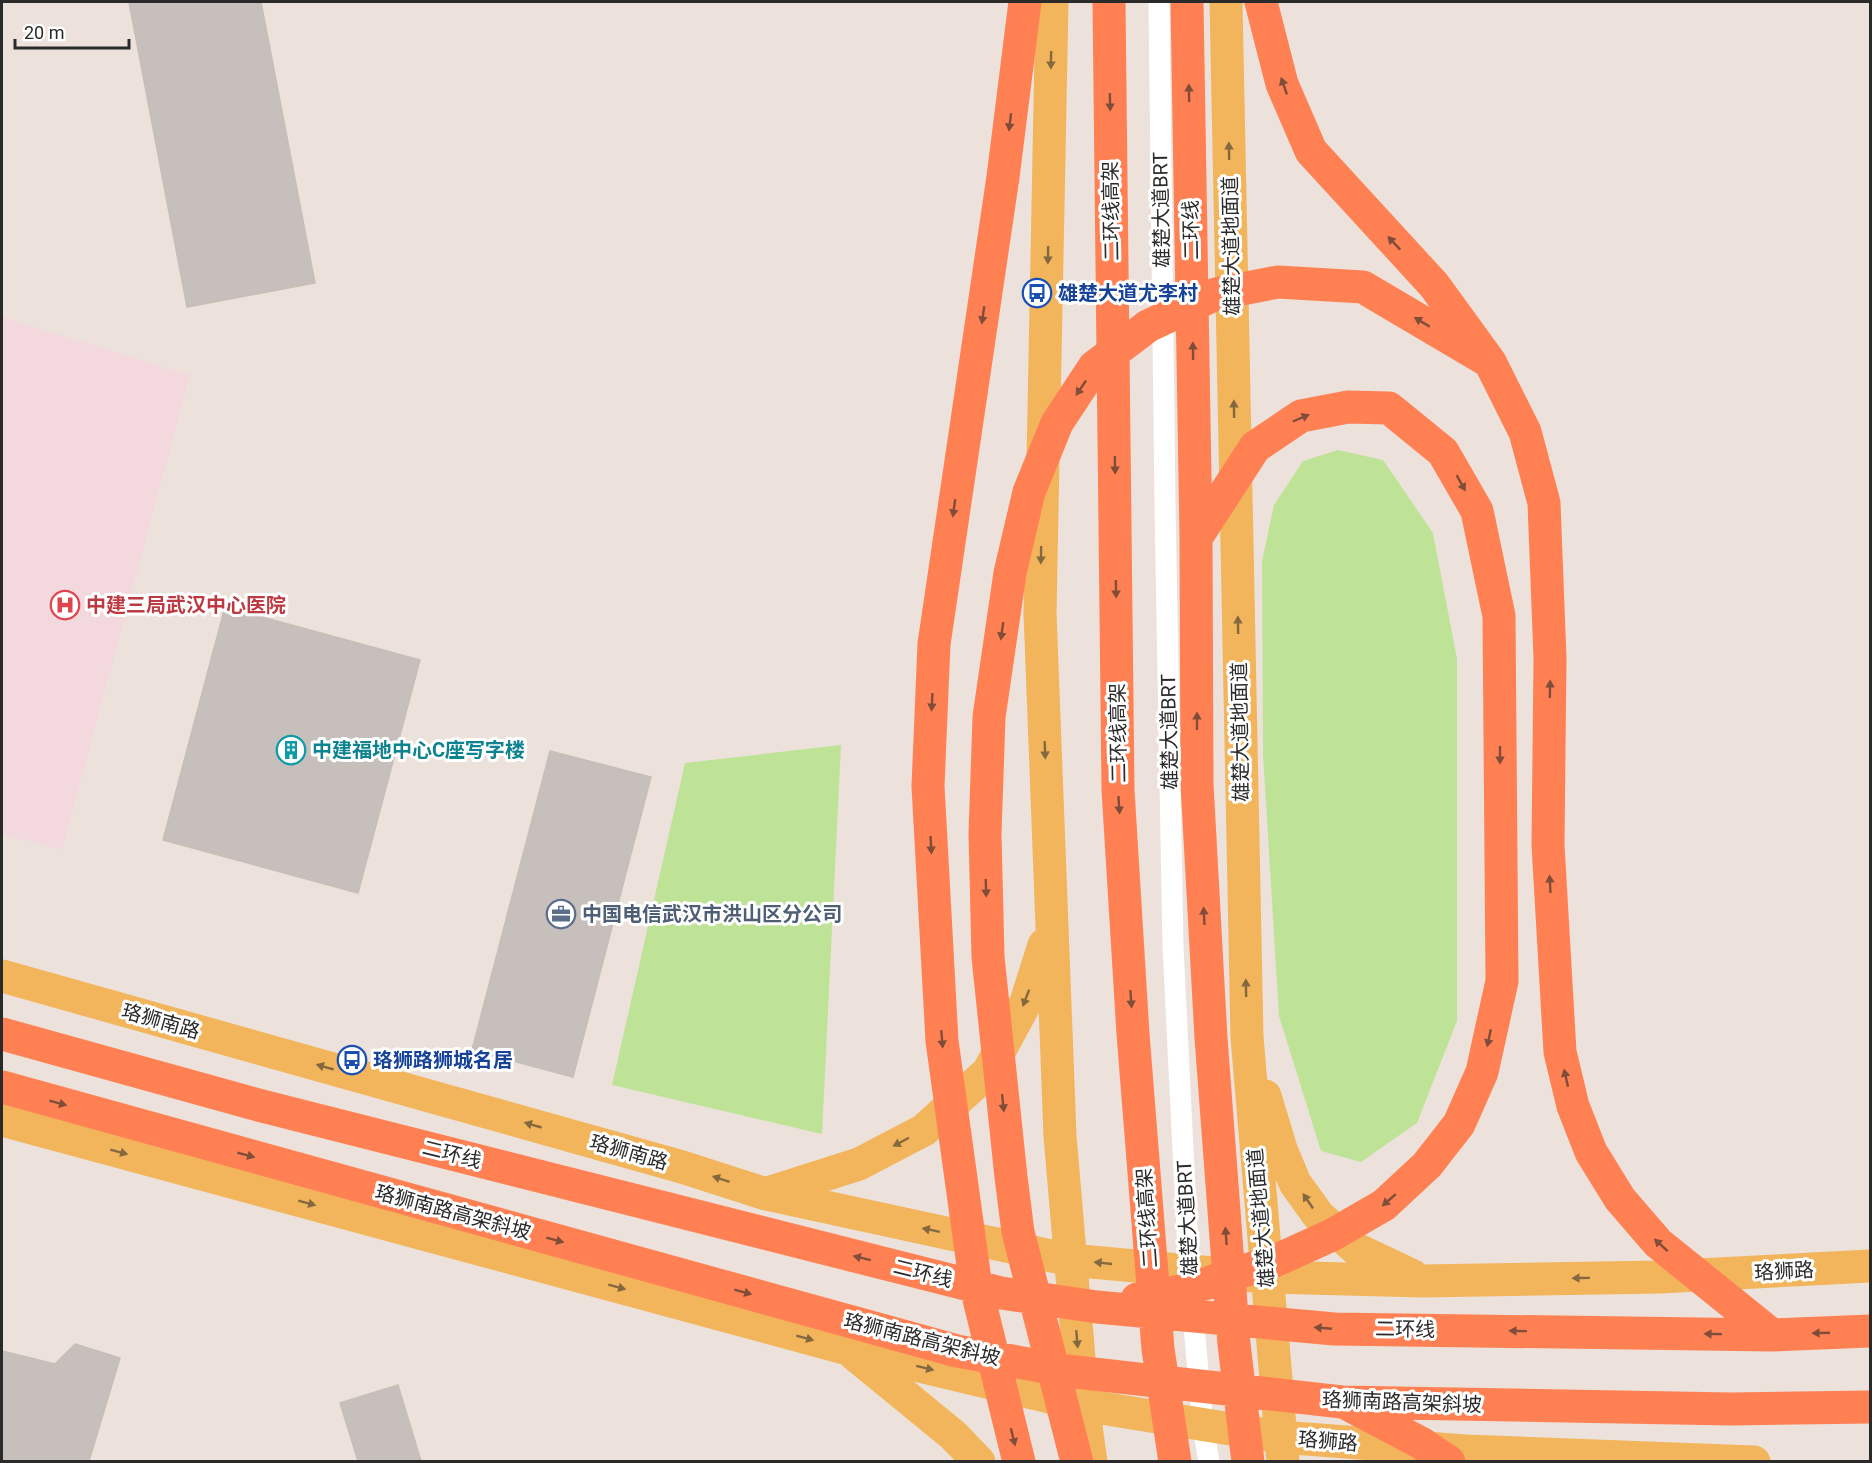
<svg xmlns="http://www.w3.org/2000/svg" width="1872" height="1463" viewBox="0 0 1872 1463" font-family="Roboto,'Noto Sans SC',sans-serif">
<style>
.medical{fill:#f3d8de}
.green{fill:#bee397}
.building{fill:#c7bfbb;stroke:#c7beb5;stroke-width:1.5}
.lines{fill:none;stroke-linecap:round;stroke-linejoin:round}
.lane{stroke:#fff;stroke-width:21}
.primary{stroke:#f2b55b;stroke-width:33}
.highway{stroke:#ff8153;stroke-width:33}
.oneway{fill:#846940}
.oneway2{fill:#7f4d3a}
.labels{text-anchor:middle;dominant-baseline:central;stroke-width:6;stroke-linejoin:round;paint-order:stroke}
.street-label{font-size:20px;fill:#2a2a2a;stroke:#fff}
.transit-label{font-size:20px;font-weight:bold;fill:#164399;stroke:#fff;text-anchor:start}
.health-label{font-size:20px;font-weight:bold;fill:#be3a42;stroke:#fff;text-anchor:start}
.culture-label{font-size:20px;font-weight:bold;fill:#0d838f;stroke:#fff;text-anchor:start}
.service-label{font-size:20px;font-weight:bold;fill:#4e5e75;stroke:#fff;text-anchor:start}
</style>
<rect width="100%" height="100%" fill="#ece2db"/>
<!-- medical -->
<path class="medical" d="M2 317 190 375 62 850 2 834Z"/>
<!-- green -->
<path class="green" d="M1338 450 1383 460 1433 533 1457 659V1021L1417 1123 1361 1162 1321 1151 1279 1016 1263 754 1262 561 1274 505 1303 461Z
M841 745 822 1134 612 1085 685 763Z"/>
<!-- building -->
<path class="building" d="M129 2H261L315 283 187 307Z
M225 607 420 660 358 893 163 840Z
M550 751 651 777 573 1077 472 1050Z
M75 1344 120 1358 89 1461H2V1351L55 1364Z
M398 1385 421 1461H358L340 1403Z"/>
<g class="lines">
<!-- lane -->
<path class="lane" d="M1159 2 1165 507 1173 947 1189 1271 1203 1426 1209 1462"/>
<!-- primary -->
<path class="primary" d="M1052 2 1040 613 1060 1136 1083 1405 1091 1462
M1226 2 1247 1037 1283 1462
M2 976 682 1167 766 1194 1070 1260 1189 1271 1266 1277 1422 1281 1660 1277 1870 1266
M1265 1096 1281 1149 1295 1183 1318 1215 1356 1249 1413 1276
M2 1120 848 1349 1083 1405 1280 1437 1465 1451 1754 1462
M768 1193 859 1164 924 1130 988 1072 1026 1002 1044 945
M854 1354 953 1435 979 1462"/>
<!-- highway -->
<path class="highway" d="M1109 2 1118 790 1133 1034 1158 1349 1175 1462
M1187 2 1196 538 1197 784 1211 1038 1234 1344 1248 1462
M1261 2 1282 84 1311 151 1434 285 1490 362 1525 432 1544 503 1550 658 1548 845 1560 1052 1573 1106 1591 1152 1620 1199 1658 1243 1772 1335
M2 1034 262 1106 1001 1293 1097 1307 1334 1329 1772 1335 1870 1331
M2 1087 957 1351 1067 1371 1342 1402 1731 1409 1870 1407
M1137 1299 1186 1290 1277 1260 1332 1235 1384 1205 1427 1165 1459 1124 1482 1072 1502 981 1499 616 1477 511 1443 452 1389 408 1348 407 1301 416 1255 447 1196 538
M1349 1405 1421 1443 1449 1462
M1019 1462 976 1287 942 1041 928 786 934 644 1003 177 1025 2
M1077 1462 1018 1232 1011 1177 988 957 985 834 989 717 1010 573 1029 492 1057 423 1094 367 1148 326 1216 294 1278 282 1363 287 1490 362"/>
</g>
<!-- one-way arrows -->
<defs><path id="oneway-solid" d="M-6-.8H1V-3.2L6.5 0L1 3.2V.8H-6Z" transform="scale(1.5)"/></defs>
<g class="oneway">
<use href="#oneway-solid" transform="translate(1051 60) rotate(91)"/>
<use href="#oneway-solid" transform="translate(1229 151) rotate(-91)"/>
<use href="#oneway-solid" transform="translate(1048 255) rotate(91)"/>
<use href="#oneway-solid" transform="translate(1234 409) rotate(-91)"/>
<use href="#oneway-solid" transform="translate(1041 555) rotate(91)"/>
<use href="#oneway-solid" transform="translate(1238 625) rotate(-91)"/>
<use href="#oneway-solid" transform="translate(1045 750) rotate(88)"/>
<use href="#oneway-solid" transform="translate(1246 988) rotate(-91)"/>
<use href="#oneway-solid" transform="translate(1026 998) rotate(111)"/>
<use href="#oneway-solid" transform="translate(325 1067) rotate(-164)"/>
<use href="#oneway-solid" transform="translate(533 1125) rotate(-164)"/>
<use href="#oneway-solid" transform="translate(901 1142) rotate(152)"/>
<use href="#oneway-solid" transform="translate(119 1152) rotate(15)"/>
<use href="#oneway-solid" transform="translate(721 1179) rotate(-162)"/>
<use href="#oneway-solid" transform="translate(1308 1201) rotate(-124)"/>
<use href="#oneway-solid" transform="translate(307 1203) rotate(15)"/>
<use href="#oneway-solid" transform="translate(931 1230) rotate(-168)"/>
<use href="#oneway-solid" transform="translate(1103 1263) rotate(-174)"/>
<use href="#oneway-solid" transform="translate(1581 1278) rotate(179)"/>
<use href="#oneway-solid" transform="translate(617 1287) rotate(15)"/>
<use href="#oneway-solid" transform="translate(805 1338) rotate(15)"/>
<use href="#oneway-solid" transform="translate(1077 1339) rotate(85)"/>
<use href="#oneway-solid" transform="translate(925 1368) rotate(14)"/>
</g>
<g class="oneway2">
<use href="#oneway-solid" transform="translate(1284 86) rotate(-109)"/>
<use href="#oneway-solid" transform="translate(1189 93) rotate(-91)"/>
<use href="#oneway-solid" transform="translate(1110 102) rotate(89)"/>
<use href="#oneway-solid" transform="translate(1010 122) rotate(97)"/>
<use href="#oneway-solid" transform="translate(1394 243) rotate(-133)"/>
<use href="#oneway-solid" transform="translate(983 315) rotate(98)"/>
<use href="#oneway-solid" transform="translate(1422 322) rotate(-149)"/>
<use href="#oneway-solid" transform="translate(1193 351) rotate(-91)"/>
<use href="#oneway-solid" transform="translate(1081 388) rotate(124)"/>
<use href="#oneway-solid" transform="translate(1301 418) rotate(-23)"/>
<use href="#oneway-solid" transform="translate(1115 465) rotate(89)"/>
<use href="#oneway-solid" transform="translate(1461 483) rotate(61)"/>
<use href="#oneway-solid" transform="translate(954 508) rotate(98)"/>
<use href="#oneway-solid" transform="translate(1116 589) rotate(89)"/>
<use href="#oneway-solid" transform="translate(1002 631) rotate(98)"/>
<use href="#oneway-solid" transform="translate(1550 689) rotate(-89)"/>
<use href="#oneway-solid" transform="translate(932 702) rotate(93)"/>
<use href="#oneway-solid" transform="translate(1197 721) rotate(-90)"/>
<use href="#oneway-solid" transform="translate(1500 755) rotate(90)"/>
<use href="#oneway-solid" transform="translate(1119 805) rotate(86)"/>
<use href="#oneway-solid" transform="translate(931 845) rotate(87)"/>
<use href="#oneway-solid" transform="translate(1550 884) rotate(-93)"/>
<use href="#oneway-solid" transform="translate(986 888) rotate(88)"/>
<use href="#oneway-solid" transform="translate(1204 916) rotate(-93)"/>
<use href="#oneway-solid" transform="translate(1131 999) rotate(86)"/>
<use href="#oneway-solid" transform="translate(1489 1038) rotate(102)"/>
<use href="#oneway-solid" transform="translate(942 1039) rotate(85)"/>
<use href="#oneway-solid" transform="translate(1566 1078) rotate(-103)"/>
<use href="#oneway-solid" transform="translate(58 1103) rotate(15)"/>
<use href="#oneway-solid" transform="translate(1003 1103) rotate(84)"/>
<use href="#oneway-solid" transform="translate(246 1155) rotate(15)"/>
<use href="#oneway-solid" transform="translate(1389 1200) rotate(139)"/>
<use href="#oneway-solid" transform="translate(1226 1236) rotate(-94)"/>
<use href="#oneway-solid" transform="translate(555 1240) rotate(15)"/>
<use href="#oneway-solid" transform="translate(1661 1245) rotate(-138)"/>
<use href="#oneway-solid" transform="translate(862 1258) rotate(-166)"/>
<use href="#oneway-solid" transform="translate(743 1292) rotate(15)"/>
<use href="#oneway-solid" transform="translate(1323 1328) rotate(-175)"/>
<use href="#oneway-solid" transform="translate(1518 1331) rotate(-179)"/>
<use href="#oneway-solid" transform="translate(1821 1333) rotate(178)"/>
<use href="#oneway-solid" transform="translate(1713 1334) rotate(-179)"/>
<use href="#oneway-solid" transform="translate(1013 1437) rotate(76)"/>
</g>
<!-- icons -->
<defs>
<g id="bus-ring" transform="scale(1.5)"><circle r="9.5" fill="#fff" stroke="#1a4fb4" stroke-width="1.5"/><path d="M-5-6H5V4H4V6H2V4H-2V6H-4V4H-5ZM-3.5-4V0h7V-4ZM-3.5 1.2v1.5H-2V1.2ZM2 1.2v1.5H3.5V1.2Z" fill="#1a4fb4"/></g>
<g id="hospital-ring" transform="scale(1.5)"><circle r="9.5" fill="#fff" stroke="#e0444e" stroke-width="1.5"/><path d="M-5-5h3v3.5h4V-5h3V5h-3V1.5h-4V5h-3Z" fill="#e0444e"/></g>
<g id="building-ring" transform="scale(1.5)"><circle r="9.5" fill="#fff" stroke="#0f9aa8" stroke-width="1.5"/><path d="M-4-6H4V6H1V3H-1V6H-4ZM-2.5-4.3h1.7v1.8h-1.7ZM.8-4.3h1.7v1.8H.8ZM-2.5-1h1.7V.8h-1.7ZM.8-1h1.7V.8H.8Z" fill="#0f9aa8"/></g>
<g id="office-ring" transform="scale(1.5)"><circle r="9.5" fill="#fff" stroke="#5c6f8a" stroke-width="1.5"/><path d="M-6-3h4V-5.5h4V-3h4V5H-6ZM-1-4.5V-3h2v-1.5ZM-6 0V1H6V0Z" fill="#5c6f8a"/></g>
</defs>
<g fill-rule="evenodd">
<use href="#bus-ring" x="1037" y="293"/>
<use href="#hospital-ring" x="65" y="605"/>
<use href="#building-ring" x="291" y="750"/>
<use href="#office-ring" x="561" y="914"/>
<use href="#bus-ring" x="352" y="1060"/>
</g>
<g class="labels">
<!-- street labels -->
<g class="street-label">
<text transform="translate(1161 210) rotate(-91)">雄楚大道BRT</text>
<text transform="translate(1111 211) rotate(-91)">二环线高架</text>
<text transform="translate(1191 230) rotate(-91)">二环线</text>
<text transform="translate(1231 246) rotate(-91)">雄楚大道地面道</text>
<text transform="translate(1169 732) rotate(-91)">雄楚大道BRT</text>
<text transform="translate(1240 732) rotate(-91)">雄楚大道地面道</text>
<text transform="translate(1118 733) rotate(-91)">二环线高架</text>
<text transform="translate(161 1021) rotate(16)">珞狮南路</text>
<text transform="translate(629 1152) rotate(16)">珞狮南路</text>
<text transform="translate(452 1154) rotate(14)">二环线</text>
<text transform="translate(453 1212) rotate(15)">珞狮南路高架斜坡</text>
<text transform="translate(1147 1218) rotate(-94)">二环线高架</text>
<text transform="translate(1187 1218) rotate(-93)">雄楚大道BRT</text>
<text transform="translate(1261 1218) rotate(-95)">雄楚大道地面道</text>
<text transform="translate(1784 1271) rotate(-3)">珞狮路</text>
<text transform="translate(923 1273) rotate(14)">二环线</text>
<text transform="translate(1405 1329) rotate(1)">二环线</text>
<text transform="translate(922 1339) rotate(14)">珞狮南路高架斜坡</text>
<text transform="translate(1402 1402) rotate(2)">珞狮南路高架斜坡</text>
<text transform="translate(1328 1441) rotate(5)">珞狮路</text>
</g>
<!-- transit labels -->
<g class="transit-label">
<text x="1058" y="293">雄楚大道尤李村</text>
<text x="373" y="1060">珞狮路狮城名居</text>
</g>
<!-- health labels -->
<g class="health-label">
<text x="86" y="605">中建三局武汉中心医院</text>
</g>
<!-- culture labels -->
<g class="culture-label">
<text x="312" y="750">中建福地中心C座写字楼</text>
</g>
<!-- service labels -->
<g class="service-label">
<text x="582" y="914">中国电信武汉市洪山区分公司</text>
</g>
</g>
<!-- border -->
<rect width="1872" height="1463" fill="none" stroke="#2a2a2a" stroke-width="6"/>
<!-- scale -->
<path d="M15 39v9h114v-9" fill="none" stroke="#2a2a2a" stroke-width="3"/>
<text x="24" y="39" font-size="18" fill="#2a2a2a" stroke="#ffffff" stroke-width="4.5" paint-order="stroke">20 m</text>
</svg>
